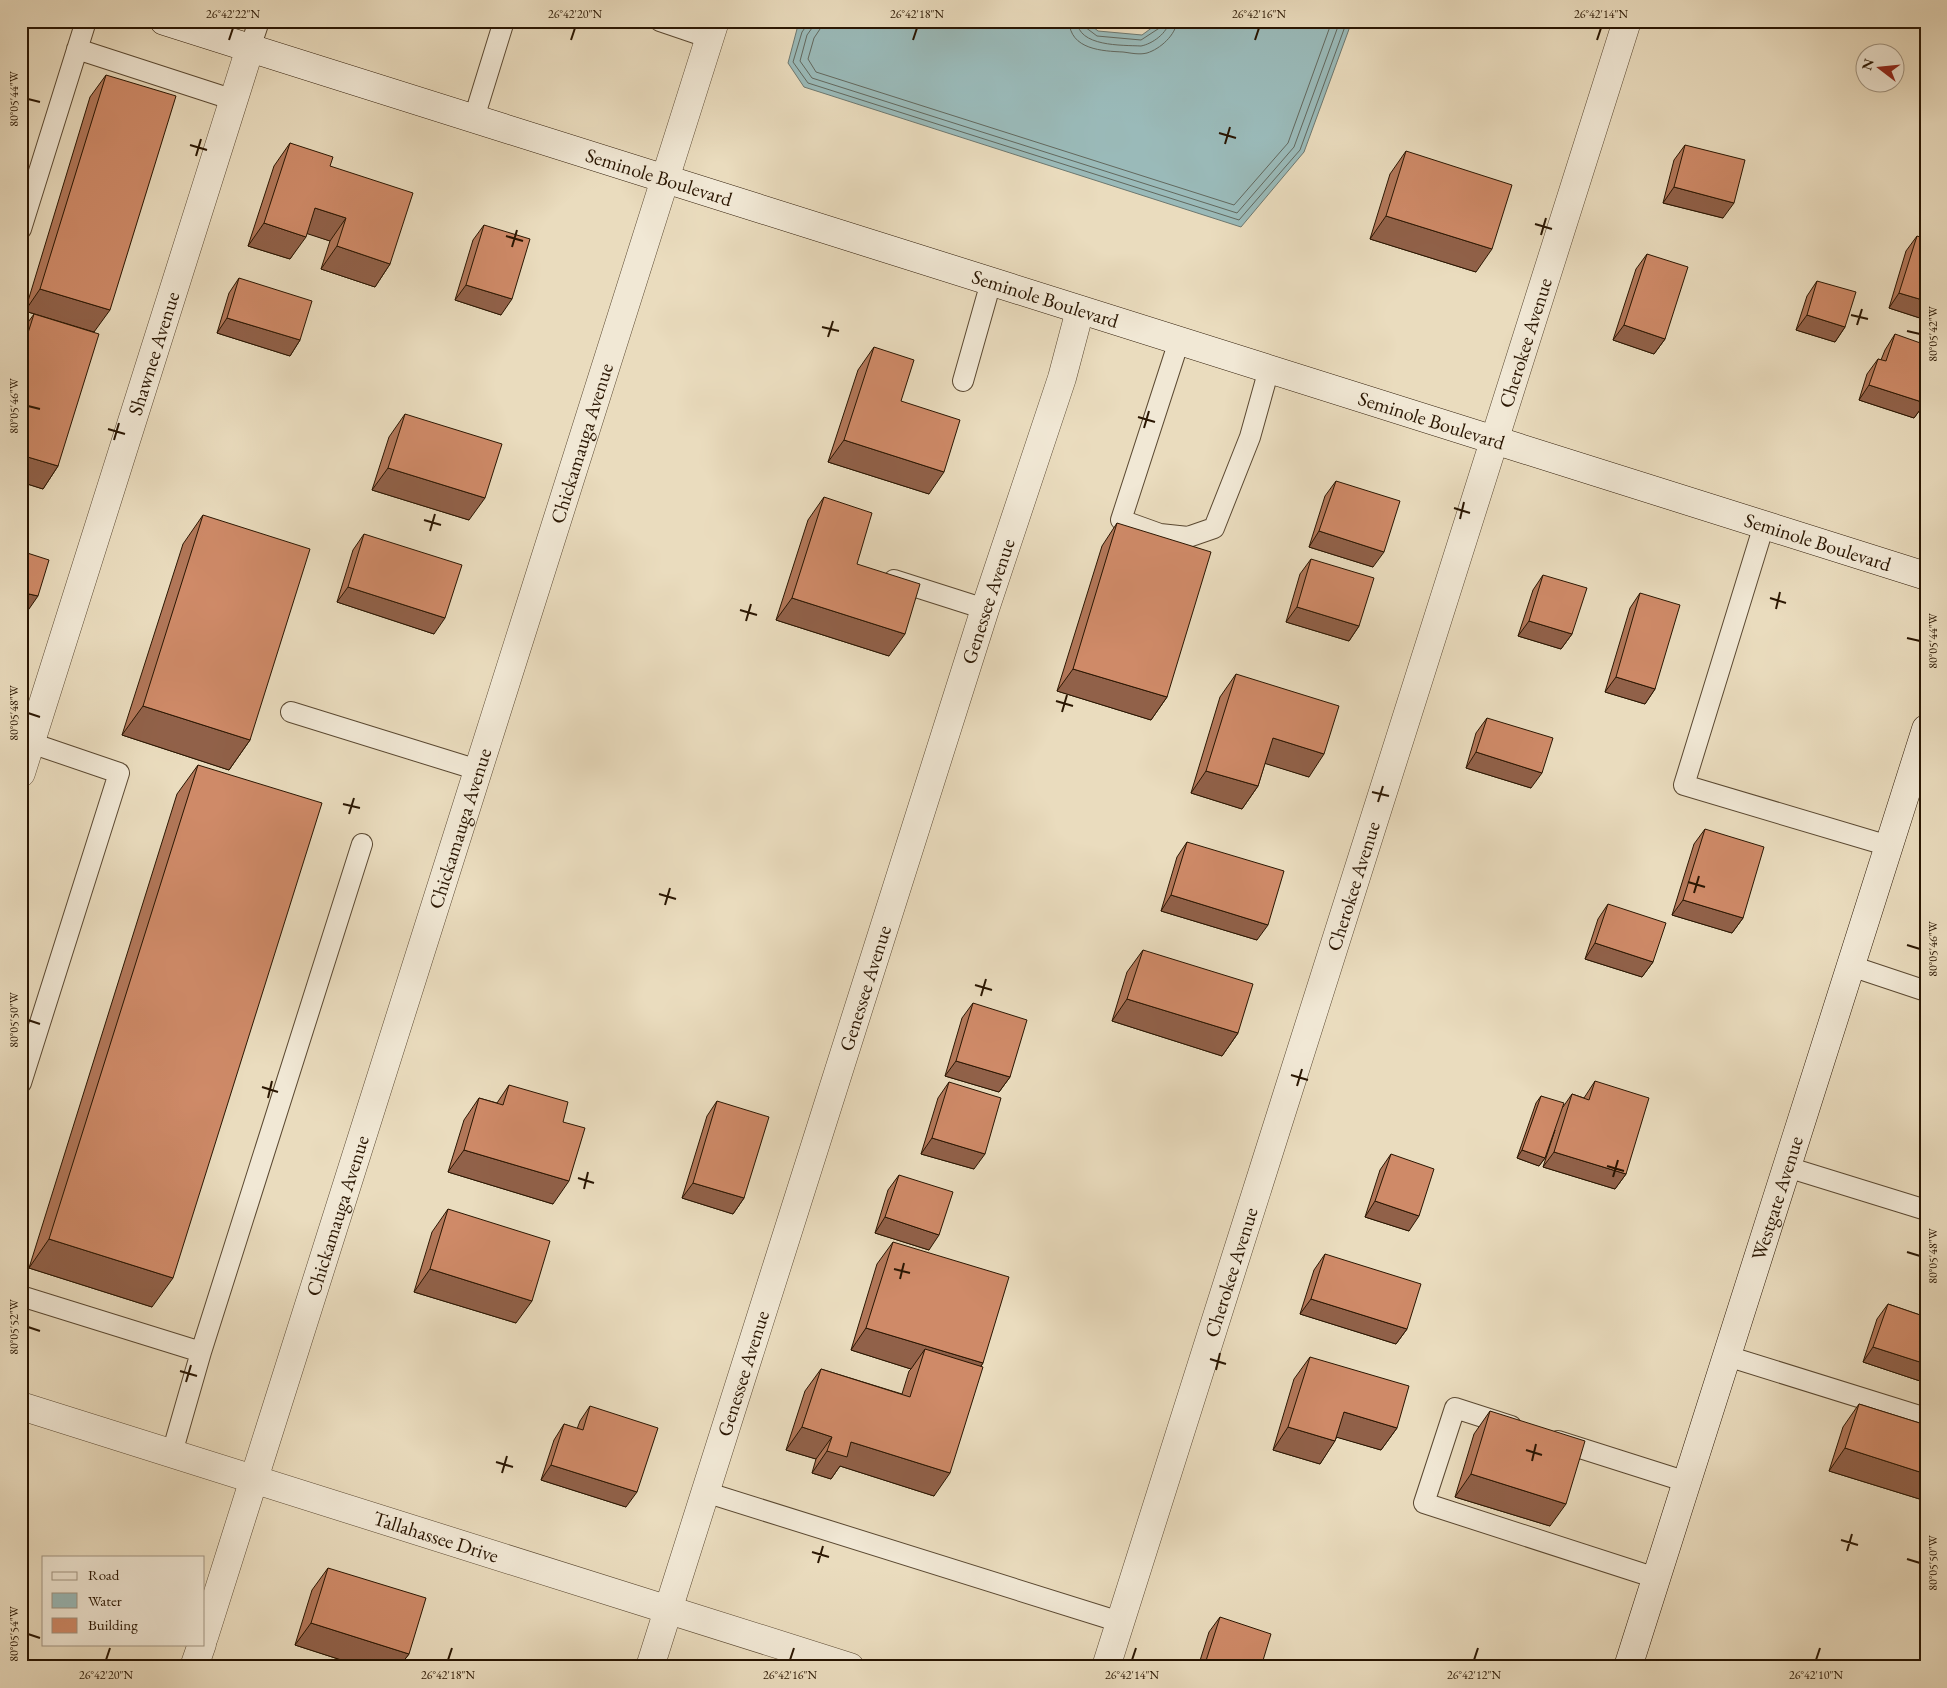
<svg xmlns="http://www.w3.org/2000/svg" width="1947" height="1688" viewBox="0 0 1947 1688" font-family="'EB Garamond',serif">
<style>
.water{fill:#9abab9;stroke:#6d7870}
.lines{fill:none;stroke-linecap:round;stroke-linejoin:round}
.shore{stroke:#62685e;stroke-width:1}
.lane-casing{stroke:#5a4831;stroke-width:22}
.street-casing{stroke:#5a4831;stroke-width:29}
.secondary-casing{stroke:#2a1602;stroke-width:29}
.lane{stroke:#f1e8d5;stroke-width:20}
.street{stroke:#f1e8d5;stroke-width:28}
.secondary{stroke:#f1e8d5;stroke-width:28}
.wall{fill:#b27759;stroke:#2a1602}
.shaded-wall{fill:#916149;stroke:#2a1602}
.building{fill:#cf8a68;stroke:#2a1602}
.ticks{fill:none;stroke:#2a1602;stroke-width:2}
.labels{text-anchor:middle;dominant-baseline:central;stroke-width:4.5;stroke-linejoin:round;paint-order:stroke}
.street-label{font-size:20px;fill:#2a1602;stroke:#f1e8d5}
.neatline{fill:none;stroke:#2a1602;stroke-width:2}
.ticks-label{font-size:12px;text-anchor:middle;fill:#2a1602}
</style>
<rect width="100%" height="100%" fill="#eadcbe"/>
<filter id="stains"><feTurbulence type="fractalNoise" baseFrequency=".004" numOctaves="4"/><feColorMatrix values="0 0 0 0 .2 0 0 0 0 .09 0 0 0 0 .02 0 0 0 .5 -.17"/></filter>
<radialGradient id="worn" r=".72"><stop offset=".6" stop-color="#630" stop-opacity="0"/><stop offset="1" stop-color="#630" stop-opacity=".3"/></radialGradient>
<!-- water -->
<path class="water" d="M804 21H1086L1098 31 1142 35 1161 21H1352L1304 152 1241 227 804 87 788 63 797 29Z"/>
<g class="lines">
<!-- shore -->
<path class="shore" d="M807 21V25L802 32 793 62 808 83 1239 220 1300 150 1347 21
M814 21 812 28 807 35 800 61 812 78 1237 213 1294 147 1340 21
M821 21 820 29 814 38 808 59 816 72 1234 205 1288 143 1332 21
M1069 21C1070 50 1103 51 1123 52 1131 53 1139 55 1147 53 1160 49 1176 35 1177 21
M1077 21C1078 47 1122 45 1141 46 1152 44 1168 33 1169 21
M1083 21 1085 27 1097 36 1141 40 1161 27 1163 21"/>
<!-- lane casing -->
<g class="lane-casing">
<path id="lane" d="M660 21 710 38
M250 48 259 21
M77 49 234 100
M474 118 504 21
M21 229 86 21
M1179 341 1121 520 1160 534 1188 537 1214 528 1250 437 1269 369
M963 381 991 282
M1764 525 1684 785 1889 846
M894 580 985 609
M291 712 478 770
M1851 966 1926 991
M21 1083 119 773 31 743
M1787 1167 1926 1210
M21 1296 201 1352 362 844
M1727 1356 1926 1418
M1511 1426 1455 1408 1424 1503 1656 1578
M1558 1441 1687 1482
M172 1453 201 1352
M705 1492 1120 1622"/>
</g>
<!-- street casing -->
<g class="street-casing">
<g id="street">
<path id="s1" d="M21 773 250 48"/>
<path id="s2" d="M21 1406 850 1667"/>
<path id="s3" d="M204 1637 715 21"/>
<path d="M194 1667 202 1644"/>
<path id="s4" d="M650 1667 985 609 1062 378 1080 310"/>
<path id="s5" d="M1106 1667 1627 21"/>
</g>
</g>
<!-- secondary casing -->
<g class="secondary-casing">
<g id="secondary">
<path id="s6" d="M164 21 1926 576"/>
<path id="s7" d="M1628 1667 1926 729"/>
</g>
</g>
<!-- lane -->
<use href="#lane" class="lane"/>
<!-- street -->
<use href="#street" class="street"/>
<!-- secondary -->
<use href="#secondary" class="secondary"/>
</g>
<!-- wall -->
<path class="wall" d="M106 75 94 332 42 316 58 466 43 489 21 482V332L34 314 25 311 90 97Z
M290 143 330 166 390 264 375 287 321 269 330 241 307 233 290 259 248 246 274 166Z
M1685 145 1723 218 1663 203 1674 160Z
M1406 151 1476 272 1370 239 1390 174Z
M484 225 501 315 455 300 473 240Z
M1917 236 1926 320 1889 308 1906 251Z
M1647 254 1665 339 1654 354 1613 340 1636 269Z
M239 278 300 340 290 356 217 333 229 293Z
M1817 281 1845 327 1835 342 1796 330 1807 296Z
M1895 334 1925 403 1914 418 1859 400 1867 374 1878 359 1881 360 1885 350Z
M874 347 929 494 828 462 858 370Z
M405 414 469 520 372 490 389 437Z
M1336 481 1373 567 1309 547 1325 496Z
M824 497 889 656 776 620 808 520Z
M203 515 250 740 229 770 122 735 183 544Z
M1117 523 1167 697 1151 720 1057 691 1102 546Z
M364 534 434 634 337 602 353 550Z
M1311 559 1359 626 1349 641 1286 622 1300 574Z
M1543 575 1572 634 1561 649 1518 636 1533 590Z
M1640 593 1655 689 1645 704 1605 692 1630 608Z
M1236 674 1309 777 1265 763 1258 786 1242 809 1191 793 1220 697Z
M1487 718 1531 788 1466 768 1476 733Z
M198 765 152 1307 29 1268 177 794Z
M1705 829 1743 918 1732 933 1672 915 1694 844Z
M1187 842 1257 940 1161 911 1177 857Z
M1608 904 1653 962 1642 977 1585 959 1598 919Z
M1143 950 1238 1033 1222 1056 1112 1021 1127 972Z
M973 1003 1010 1077 999 1092 945 1076 962 1018Z
M1595 1081 1626 1174 1615 1189 1543 1167 1555 1130 1545 1158 1539 1166 1517 1158 1536 1103 1541 1096 1563 1107 1572 1094 1584 1098Z
M949 1082 974 1169 921 1154 938 1098Z
M509 1085 553 1204 448 1172 464 1120 479 1098 497 1103Z
M717 1101 744 1198 733 1214 682 1198 707 1116Z
M1391 1154 1409 1231 1365 1217 1380 1170Z
M899 1175 929 1250 875 1233 888 1190Z
M448 1209 516 1323 414 1292 432 1232Z
M893 1242 983 1363 981 1366 934 1496 840 1466 831 1479 812 1473 816 1459 786 1450 805 1391 821 1369 902 1394 909 1371 911 1369 851 1350 877 1264Z
M1325 1254 1407 1329 1396 1344 1300 1314 1314 1270Z
M1888 1304 1926 1317V1383L1863 1362 1877 1319Z
M1310 1357 1397 1428 1381 1450 1337 1437 1320 1464 1273 1450 1294 1379Z
M1859 1404 1926 1425V1501L1829 1471 1843 1427Z
M590 1406 626 1507 541 1480 554 1440 564 1424 577 1429 580 1421Z
M1490 1411 1550 1526 1455 1497 1474 1434Z
M328 1568 409 1654 399 1667H363L295 1645 312 1590Z
M1220 1617 1261 1667H1198L1209 1632Z"/>
<!-- shaded-wall -->
<path class="shaded-wall" d="M1674 187 1734 203 1723 218 1663 203Z
M315 208 346 218 330 241 299 231Z
M1386 216 1492 249 1476 272 1370 239Z
M264 223 306 237 290 259 248 246Z
M337 246 390 264 375 287 321 269Z
M466 285 512 299 501 315 455 300Z
M40 289 110 310 94 332 25 311Z
M1899 293 1926 301V320L1889 308Z
M1807 315 1845 327 1835 342 1796 330Z
M227 318 300 340 290 356 217 333Z
M1624 325 1665 339 1654 354 1613 340Z
M1869 385 1925 403 1914 418 1859 400Z
M844 440 944 472 929 494 828 462Z
M21 455 58 466 43 489 21 482Z
M388 468 485 498 469 520 372 490Z
M1319 531 1384 552 1373 567 1309 547Z
M348 587 445 618 434 634 337 602Z
M29 594 38 596 22 619H21Z
M792 598 905 634 889 656 776 620Z
M1297 607 1359 626 1349 641 1286 622Z
M1529 621 1572 634 1561 649 1518 636Z
M1073 669 1167 697 1151 720 1057 691Z
M1616 677 1655 689 1645 704 1605 692Z
M143 706 250 740 229 770 122 735Z
M1273 738 1324 754 1309 777 1257 761Z
M1476 752 1542 773 1531 788 1466 768Z
M1206 771 1258 786 1242 809 1191 793Z
M1171 895 1268 925 1257 940 1161 911Z
M1683 900 1743 918 1732 933 1672 915Z
M1595 943 1653 962 1642 977 1585 959Z
M1127 999 1238 1033 1222 1056 1112 1021Z
M956 1061 1010 1077 999 1092 945 1076Z
M932 1138 985 1154 974 1169 921 1154Z
M464 1150 569 1181 553 1204 448 1172Z
M1522 1150 1545 1158 1539 1166 1517 1158Z
M1554 1152 1626 1174 1615 1189 1543 1167Z
M693 1183 744 1198 733 1214 682 1198Z
M1375 1201 1419 1216 1409 1231 1365 1217Z
M885 1217 939 1235 929 1250 875 1233Z
M49 1239 173 1278 152 1307 29 1268Z
M430 1269 532 1301 516 1323 414 1292Z
M1311 1299 1407 1329 1396 1344 1300 1314Z
M866 1328 983 1363 967 1386 925 1349 911 1369 851 1350Z
M1873 1347 1926 1364V1383L1863 1362Z
M1344 1412 1397 1428 1381 1450 1329 1435Z
M802 1427 832 1437 816 1459 786 1450Z
M1288 1427 1335 1441 1320 1464 1273 1450Z
M851 1442 950 1473 934 1496 840 1466 831 1479 812 1473 827 1451Z
M1845 1448 1926 1474V1501L1829 1471Z
M551 1465 637 1492 626 1507 541 1480Z
M1471 1474 1566 1504 1550 1526 1455 1497Z
M311 1623 409 1654 399 1667H363L295 1645Z"/>
<!-- building -->
<path class="building" d="M106 75 176 96 110 310 40 289Z
M290 143 333 157 330 166 413 193 390 264 337 246 346 218 315 208 306 237 264 223Z
M1685 145 1745 160 1734 203 1674 187Z
M1406 151 1512 185 1492 249 1386 216Z
M484 225 530 239 512 299 466 285Z
M1917 236 1926 239V301L1899 293Z
M1647 254 1688 267 1665 339 1624 325Z
M239 278 312 301 300 340 227 318Z
M1817 281 1856 292 1845 327 1807 315Z
M34 314 99 334 58 466 21 455V355Z
M1895 334 1926 345V399L1925 403 1869 385 1878 359 1886 361Z
M874 347 914 360 901 401 960 420 944 472 844 440Z
M405 414 502 444 485 498 388 468Z
M1336 481 1400 501 1384 552 1319 531Z
M824 497 872 513 857 564 920 584 905 634 792 598Z
M203 515 310 549 250 740 143 706Z
M1117 523 1211 552 1167 697 1073 669Z
M364 534 462 565 445 618 348 587Z
M21 551 49 560 38 596 29 594 21 618Z
M1311 559 1374 578 1359 626 1297 607Z
M1543 575 1587 588 1572 634 1529 621Z
M1640 593 1680 605 1655 689 1616 677Z
M1236 674 1339 706 1324 754 1273 738 1258 786 1206 771Z
M1487 718 1553 738 1542 773 1476 752Z
M198 765 322 803 173 1278 49 1239Z
M1705 829 1764 847 1743 918 1683 900Z
M1187 842 1284 871 1268 925 1171 895Z
M1608 904 1666 923 1653 962 1595 943Z
M1143 950 1253 984 1238 1033 1127 999Z
M973 1003 1027 1020 1010 1077 956 1061Z
M1595 1081 1649 1098 1626 1174 1554 1152 1572 1094 1589 1100Z
M949 1082 1001 1098 985 1154 932 1138Z
M509 1085 568 1102 563 1122 585 1128 569 1181 464 1150 479 1098 503 1105Z
M1541 1096 1564 1103 1545 1158 1522 1150Z
M717 1101 769 1117 744 1198 693 1183Z
M1391 1154 1434 1169 1419 1216 1375 1201Z
M899 1175 953 1192 939 1235 885 1217Z
M448 1209 550 1241 532 1301 430 1269Z
M893 1242 1009 1277 983 1363 866 1328Z
M1325 1254 1421 1284 1407 1329 1311 1299Z
M1888 1304 1926 1317V1364L1873 1347Z
M925 1349 983 1367 950 1473 851 1442 847 1457 827 1451 832 1437 802 1427 821 1369 910 1397Z
M1310 1357 1409 1386 1397 1428 1344 1412 1335 1441 1288 1427Z
M1859 1404 1926 1425V1474L1845 1448Z
M590 1406 658 1428 637 1492 551 1465 564 1424 583 1430Z
M1490 1411 1585 1441 1566 1504 1471 1474Z
M328 1568 426 1598 409 1654 311 1623Z
M1220 1617 1271 1634 1261 1667H1204Z"/>
<!-- ticks -->
<path class="ticks" d="M229 40 233 28M571 40 575 28M913 40 917 28M1255 40 1259 28M1597 40 1601 28M28 99 40 102M1219 133 1236 138M1225 144 1230 127M190 145 207 150M196 156 201 139M1535 224 1552 229M1541 235 1546 218M506 236 523 241M512 247 517 230M1851 315 1868 319M1857 325 1862 309M822 327 839 331M1907 331 1920 334M828 337 833 321M28 406 40 409M1138 417 1155 422M1144 428 1149 411M108 429 125 434M114 440 119 423M1454 508 1470 513M1460 519 1464 502M424 520 441 525M430 531 435 514M1770 598 1786 603M1776 609 1780 592M740 610 757 615M746 621 751 604M1907 638 1920 641M1056 701 1073 706M1062 712 1067 695M28 713 40 717M1372 792 1389 796M1378 802 1383 786M343 804 360 808M349 814 354 798M1688 882 1705 887M1694 893 1699 876M659 894 676 899M665 905 670 888M1907 945 1920 949M975 985 992 990M981 996 986 979M28 1020 40 1024M1291 1075 1308 1080M1297 1086 1302 1069M262 1087 278 1092M268 1098 272 1081M1607 1166 1624 1171M1613 1177 1618 1160M578 1178 594 1183M584 1189 588 1172M1907 1252 1920 1256M894 1269 910 1273M900 1279 904 1263M28 1327 40 1331M1210 1359 1226 1364M1216 1370 1220 1353M180 1371 197 1376M186 1382 191 1365M1526 1450 1542 1455M1532 1461 1536 1444M496 1462 513 1467M502 1473 507 1456M1841 1540 1858 1545M1847 1551 1852 1534M812 1552 829 1557M1907 1559 1920 1563M818 1563 823 1546M28 1634 40 1638M106 1660 110 1648M448 1660 452 1648M790 1660 794 1648M1132 1660 1136 1648M1474 1660 1478 1648M1816 1660 1820 1648"/>
<g class="labels">
<!-- street labels -->
<g class="street-label">
<text stroke="none"><textPath href="#s6" startOffset="519">Seminole Boulevard</textPath></text>
<text stroke="none"><textPath href="#s6" startOffset="924">Seminole Boulevard</textPath></text>
<text stroke="none"><textPath href="#s5" startOffset="1389">Cherokee Avenue</textPath></text>
<text stroke="none"><textPath href="#s1" startOffset="440">Shawnee Avenue</textPath></text>
<text stroke="none"><textPath href="#s6" startOffset="1329">Seminole Boulevard</textPath></text>
<text stroke="none"><textPath href="#s3" startOffset="1252">Chickamauga Avenue</textPath></text>
<text stroke="none"><textPath href="#s6" startOffset="1734">Seminole Boulevard</textPath></text>
<text stroke="none"><textPath href="#s4" startOffset="1118">Genessee Avenue</textPath></text>
<text stroke="none"><textPath href="#s3" startOffset="848">Chickamauga Avenue</textPath></text>
<text stroke="none"><textPath href="#s5" startOffset="819">Cherokee Avenue</textPath></text>
<text stroke="none"><textPath href="#s4" startOffset="712">Genessee Avenue</textPath></text>
<text stroke="none"><textPath href="#s7" startOffset="492">Westgate Avenue</textPath></text>
<text stroke="none"><textPath href="#s3" startOffset="442">Chickamauga Avenue</textPath></text>
<text stroke="none"><textPath href="#s5" startOffset="414">Cherokee Avenue</textPath></text>
<text stroke="none"><textPath href="#s4" startOffset="308">Genessee Avenue</textPath></text>
<text stroke="none"><textPath href="#s2" startOffset="435">Tallahassee Drive</textPath></text>
</g>
</g>
<!-- margin -->
<rect width="1947" height="1688" fill="none" stroke="#eadcbe" stroke-width="55"/>
<!-- legend -->
<rect x="42" y="1556" width="162" height="90" fill="#f1e8d5" stroke="#a19481"/>
<rect x="52" y="1572" width="25" height="8" fill="#f1e8d5" stroke="#a19481"/>
<text x="88" y="1580" font-size="15" fill="#2a1602">Road</text>
<rect x="52" y="1593" width="25" height="15" fill="#9abab9" stroke="#a19481"/>
<text x="88" y="1606" font-size="15" fill="#2a1602">Water</text>
<rect x="52" y="1618" width="25" height="15" fill="#cf8a68" stroke="#a19481"/>
<text x="88" y="1630" font-size="15" fill="#2a1602">Building</text>
<!-- north arrow -->
<g transform="translate(1880 68) rotate(286)"><circle r="24" fill="#f1e8d5" stroke="#a19481"/>
<path d="M0-4L9 19L0 12L-9 19Z" fill="#8f2418"/>
<text y="-8" font-size="14" font-weight="bold" text-anchor="middle" fill="#2a1602">N</text>
</g>
<rect x="28" y="28" width="1892" height="1632" class="neatline"/>
<g class="ticks-label">
<text x="233" y="18">26°42'22"N</text>
<text x="575" y="18">26°42'20"N</text>
<text x="917" y="18">26°42'18"N</text>
<text x="1259" y="18">26°42'16"N</text>
<text x="1601" y="18">26°42'14"N</text>
<text transform="translate(14 99) rotate(-90)" y="4">80°05'44"W</text>
<text transform="translate(1933 334) rotate(-90)" y="4">80°05'42"W</text>
<text transform="translate(14 406) rotate(-90)" y="4">80°05'46"W</text>
<text transform="translate(1933 641) rotate(-90)" y="4">80°05'44"W</text>
<text transform="translate(14 713) rotate(-90)" y="4">80°05'48"W</text>
<text transform="translate(1933 949) rotate(-90)" y="4">80°05'46"W</text>
<text transform="translate(14 1020) rotate(-90)" y="4">80°05'50"W</text>
<text transform="translate(1933 1256) rotate(-90)" y="4">80°05'48"W</text>
<text transform="translate(14 1327) rotate(-90)" y="4">80°05'52"W</text>
<text transform="translate(1933 1563) rotate(-90)" y="4">80°05'50"W</text>
<text transform="translate(14 1634) rotate(-90)" y="4">80°05'54"W</text>
<text x="106" y="1679">26°42'20"N</text>
<text x="448" y="1679">26°42'18"N</text>
<text x="790" y="1679">26°42'16"N</text>
<text x="1132" y="1679">26°42'14"N</text>
<text x="1474" y="1679">26°42'12"N</text>
<text x="1816" y="1679">26°42'10"N</text>
</g>
<rect width="100%" height="100%" filter="url(#stains)"/>
<rect width="100%" height="100%" fill="url(#worn)"/>
</svg>
